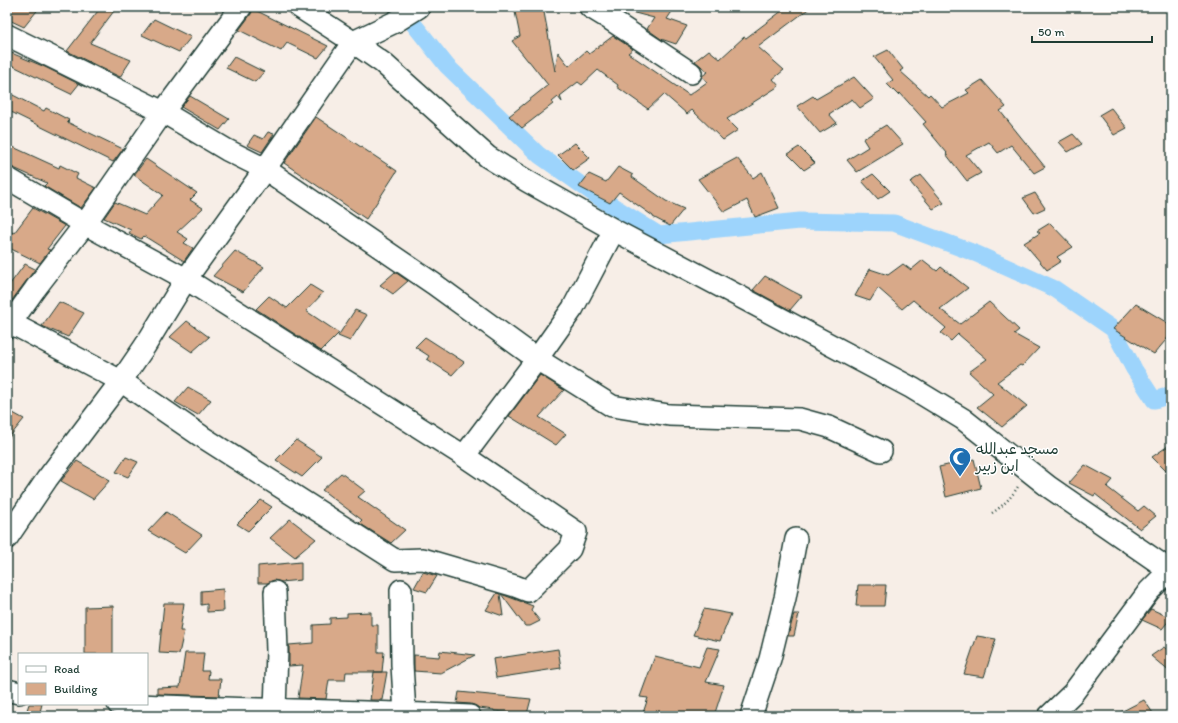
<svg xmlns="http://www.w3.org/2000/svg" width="1178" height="723" viewBox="0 0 1178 723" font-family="Itim,'Playpen Sans Arabic',sans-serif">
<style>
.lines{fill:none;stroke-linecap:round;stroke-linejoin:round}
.canal{stroke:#9dd4fc;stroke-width:17}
.building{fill:#d8a989;stroke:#1f3d34}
.minor-casing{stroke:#1f3d34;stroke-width:24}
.path{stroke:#1f3d34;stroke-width:2.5;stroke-dasharray:1 3;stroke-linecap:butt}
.minor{stroke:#fff;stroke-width:21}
.labels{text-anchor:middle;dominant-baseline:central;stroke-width:3;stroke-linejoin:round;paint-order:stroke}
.poi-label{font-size:15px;fill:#1f3d34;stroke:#fff;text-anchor:start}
</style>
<rect width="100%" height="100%" fill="#f7eee7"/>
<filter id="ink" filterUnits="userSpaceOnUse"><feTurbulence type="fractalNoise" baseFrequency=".025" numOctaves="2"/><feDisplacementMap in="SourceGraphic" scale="8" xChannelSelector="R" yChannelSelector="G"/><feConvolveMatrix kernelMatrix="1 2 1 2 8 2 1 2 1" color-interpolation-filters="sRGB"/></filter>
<g filter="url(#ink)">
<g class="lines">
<!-- canal -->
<path class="canal" d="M400 7 447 66 539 155 597 196 659 235 800 221 894 223 977 254 1055 289 1113 329 1134 369 1154 400 1171 395"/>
</g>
<!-- building -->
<path class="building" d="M7 7H40L24 27 7 19Z
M101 7H117L90 43 131 60 120 77 67 51Z
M514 7H543L555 71 558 52 569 66 586 51 589 54 613 36 633 49 628 53 689 95 707 82 702 76 708 72 695 61 709 50 720 59 744 37 746 38 787 7H811L758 47 784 70 773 79 779 86 727 119 738 130 723 140 692 110 687 114 664 94 648 109 617 87 618 85 598 70 582 85 578 82 560 96 562 102 558 97 552 102 553 104 522 128 509 116 548 85 529 61H528L512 41 520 36Z
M628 7H675L667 19 687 26 676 44 661 39 647 29 654 18 627 11Z
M253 9 328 46 318 58 287 43 281 51 239 30 251 14Z
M154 19 191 37 179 52 142 35Z
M888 50 903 69 900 71 928 96 930 94 942 107 969 93 966 90 982 80 1006 107 1000 111 1045 167 1034 173 1011 145 998 153 989 142 966 155 981 173 967 181 946 154 947 153 923 124 926 122 900 93 898 95 887 84 893 80 874 57Z
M9 52 45 67 79 84 71 94 7 63V57Z
M234 57 264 72 255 82 226 68Z
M854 77 874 99 860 108 852 99 829 114 837 123 820 133 797 106 813 96 816 99Z
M7 92 44 111 46 108 69 120 67 122 123 149 113 162 7 110Z
M190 96 229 119 220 130 181 107Z
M1111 108 1127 128 1114 135 1099 115Z
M316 117 397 171 366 219 284 163Z
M886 125 903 144 857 172 847 160 868 147 863 139Z
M268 132 274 134 262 152 247 145 254 135 263 139Z
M1073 134 1082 144 1068 152 1059 142Z
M575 143 590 158 573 170 558 155Z
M13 147 59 168 60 165 78 174 76 178 96 188 81 208 44 186 47 183 7 165V148L11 149Z
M799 147 815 163 804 170 788 154Z
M737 158 753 178 762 172 779 208 755 217 747 200 724 212 698 179Z
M146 159 197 193 190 200 203 208 177 232 188 239 184 243 193 248 184 261 144 236 141 239 129 233 131 230 104 218 115 202 145 215 163 195 134 175Z
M618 167 633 175 632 177 666 201 684 209 670 226 653 217V216L619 192 610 203 579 187 589 174 606 182Z
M873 174 890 191 878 199 862 181Z
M921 175 944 203 933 209 910 182Z
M1035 193 1045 208 1034 213 1023 198Z
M33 208 65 226 47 249 50 250 40 263 7 247V230L14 233Z
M1050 223 1073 247 1057 257 1061 261 1047 270 1024 243 1040 233 1037 231Z
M235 251 264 267 243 292 213 276Z
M923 260 937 271 941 267 968 288 940 309 960 324 989 302 1019 330 1014 334 1039 348 1022 366 1020 365 997 382 1027 406 1002 427 977 407 993 394 969 372 987 359 958 334 951 341 941 333 946 328 913 300 902 309 878 288 870 301 855 296 870 269 888 275 903 264 911 270Z
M25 264 35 269 7 307V288Z
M395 272 408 281 393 294 380 285Z
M765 276 792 291 802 296 790 310 753 290Z
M310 285 323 293 306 311 339 333 321 351 256 309 269 296 287 308Z
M59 302 84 313 68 337 42 326Z
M1136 304 1171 325V334L1154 354 1113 329Z
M355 310 367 315 350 341 338 336Z
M187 321 209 337 192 352 170 337Z
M425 337 464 362 452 375 427 359 429 356 415 347Z
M540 375 564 390 539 417 566 434 556 445 509 416Z
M188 387 211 400 198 415 175 402Z
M13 413 24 419 7 440V420Z
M296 440 322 457 302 477 276 460Z
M1171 444V476L1152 457Z
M126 457 138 462 128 477 116 472Z
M974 459 981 488 946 497 939 467Z
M77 461 110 480 93 499 61 481Z
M1085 465 1113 480 1107 487 1138 511 1144 506 1156 516 1140 529 1095 494 1094 496 1069 483Z
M341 473 365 491 358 497 405 530 391 543 359 523 362 520 322 490Z
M261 500 272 507 248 531 237 524Z
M166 512 202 535 185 553 148 531Z
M290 519 316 539 295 557 270 538Z
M301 562V580L281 582 274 580 268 583H258V566Z
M423 572 437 576 427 592 414 588Z
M858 585H886L884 606H856Z
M223 589 224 611 207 612V604L201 605V591Z
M497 593 500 594 503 616 486 610Z
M501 594 533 606 531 610 540 621 530 626H525Z
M164 603H184L180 631H184L179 654 159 653Z
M113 606V654H85V607Z
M704 609 731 614 720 641 693 635Z
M1151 609 1171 618 1162 629 1142 620Z
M371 612V625H378V652H384L382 672H346L345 680H329L326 699 298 698 303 665 289 666V645L313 643V625L330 624V618L347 617V613Z
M794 614H799L794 636H788Z
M977 636 996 639 984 677 964 674Z
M707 647 720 649 706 682 724 685 714 716H642L648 698 640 697 655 656 699 667Z
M1164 647 1171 653V673L1151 656Z
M558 649 561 668 496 678 493 659Z
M440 651 475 655 441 673 414 671V655L439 657Z
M185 653H204L202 671H209L208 679H221L219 696 157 694V688L180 687Z
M374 672H387L382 700H370Z
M459 692 531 699 527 714 494 711V710L479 708 476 706 471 704 457 703Z
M1144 700 1155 716H1113Z
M29 704H42L39 716H25Z"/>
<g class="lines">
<!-- minor casing -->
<g class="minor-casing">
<path id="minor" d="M299 7 347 38 383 63 488 157 527 181 614 230 912 388 963 419 1049 487 1171 571
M590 7 608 18 691 73
M7 35 163 112 227 150 265 169 434 284 537 359 612 406 669 415 800 419 829 427 881 451
M7 178 85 224 186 279 464 456 576 532 570 549 528 591 515 586 423 559 395 560 201 436 121 381 7 321
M7 328 35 289 85 224 163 112 241 7
M464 456 537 359 573 308 614 230
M7 538 47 479 121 381 145 346 186 279 265 169 353 42 395 22 419 7
M401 590 402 665 405 713
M275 592 277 651 275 710
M7 690 19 693
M118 704C235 710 353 710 470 716
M751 716 770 659 785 598 796 539
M1049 716 1073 693 1149 591 1170 570"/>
</g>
<!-- path -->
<path class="path" d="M992 513C1003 506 1012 497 1019 485"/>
<!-- minor -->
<use href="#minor" class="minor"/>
</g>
</g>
<!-- icons -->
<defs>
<g id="mosque-pin" transform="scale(1.15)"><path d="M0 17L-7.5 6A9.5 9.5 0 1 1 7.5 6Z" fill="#1f6fb2" stroke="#fff"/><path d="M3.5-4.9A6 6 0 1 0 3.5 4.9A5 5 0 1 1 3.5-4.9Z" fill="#fff"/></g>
</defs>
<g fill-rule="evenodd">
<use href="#mosque-pin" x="960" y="458"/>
</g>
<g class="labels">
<!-- poi labels -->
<g class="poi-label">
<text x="976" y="449">مسجد عبدالله<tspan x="976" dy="17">ابن زبیر</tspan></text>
</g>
</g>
<!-- margin -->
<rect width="1178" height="723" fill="none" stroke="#fff" stroke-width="24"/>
<rect x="12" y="12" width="1154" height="699" fill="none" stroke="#1f3d34" stroke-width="1.5" filter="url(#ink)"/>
<!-- legend -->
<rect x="18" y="653" width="130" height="52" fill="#ffffff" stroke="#a5b1ae"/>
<rect x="26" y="666" width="20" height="6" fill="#ffffff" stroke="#a5b1ae"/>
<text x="54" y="673" font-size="12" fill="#1f3d34">Road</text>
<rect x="26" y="683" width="20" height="12" fill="#d8a989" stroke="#a5b1ae"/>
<text x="54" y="693" font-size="12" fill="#1f3d34">Building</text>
<!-- scale -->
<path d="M1032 36v6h120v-6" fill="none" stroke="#1f3d34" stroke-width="2"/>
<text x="1038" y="36" font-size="12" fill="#1f3d34" stroke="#ffffff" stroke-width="3" paint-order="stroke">50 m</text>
</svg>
